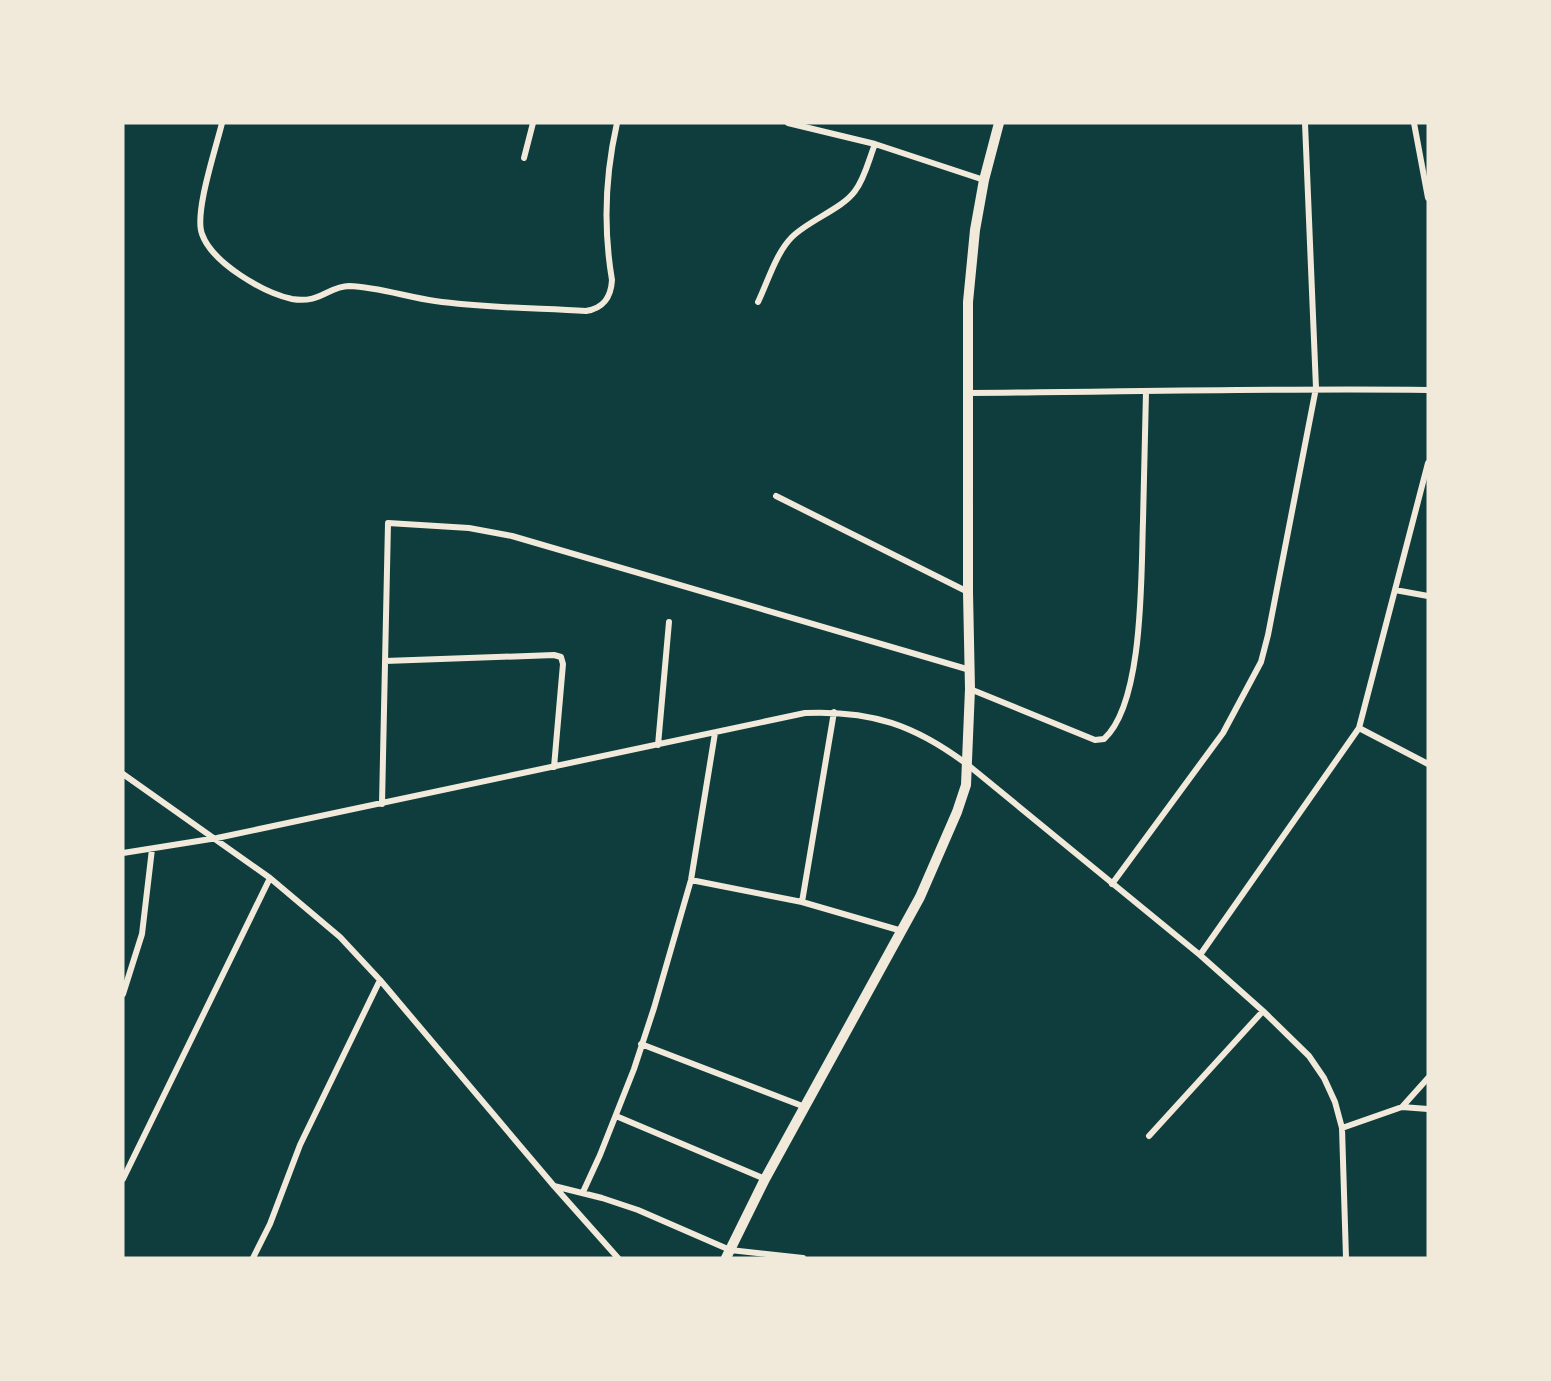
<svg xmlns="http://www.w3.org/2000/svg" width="1551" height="1381" viewBox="0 0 1551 1381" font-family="Manrope,sans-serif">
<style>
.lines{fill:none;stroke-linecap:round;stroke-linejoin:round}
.minor{stroke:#f1e9da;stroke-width:6}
.tertiary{stroke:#f1e9da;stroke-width:10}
</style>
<rect width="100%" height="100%" fill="#0f3d3e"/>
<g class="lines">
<!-- minor -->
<path class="minor" d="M222 123C216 148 194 213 202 234 212 263 264 293 292 299 320 304 329 286 349 286 378 287 407 297 435 301 485 308 535 308 586 311 604 308 611 297 612 280 603 227 605 176 617 123
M788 123 875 144 984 180
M1414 123 1428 198
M524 158 533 123
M758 302C768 281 776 253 792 237 809 220 842 209 855 191 865 178 869 159 875 144
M967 393C1121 392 1275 388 1428 390
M776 496 968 592
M1395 590 1428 596
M385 661 554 655 561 657 563 664 554 767
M970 689 1095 740 1104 739C1144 703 1141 574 1143 521 1144 478 1145 435 1146 392
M1359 728 1428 764
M658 745 669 622
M123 774 270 878 340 937 380 980 554 1186 618 1258
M382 804 388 523 469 528 512 536 970 670
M123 853 217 838 805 713C871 710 915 725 968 765L1200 955 1263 1011 1309 1056 1324 1078 1335 1102 1342 1128 1346 1258
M691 880 802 902 902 931
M1112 884 1223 733 1261 662 1268 635 1316 388 1305 123
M802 902 834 712
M1200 955 1359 728 1428 463
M123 994 142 934 152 849
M641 1044 805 1107
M1402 1107 1428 1078
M616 1116 765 1179
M1342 1128 1402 1107 1428 1109
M1149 1136 1263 1011
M123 1179 270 878
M554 1186 602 1198 638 1210 730 1250 803 1258
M583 1192 600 1155 634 1069 654 1008 691 880 715 733
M253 1258 270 1224 300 1145 380 980"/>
<!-- tertiary -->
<path class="tertiary" d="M726 1258 765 1179 920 897 957 812 966 785 970 689 968 592V302L975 230 984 180 999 123"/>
</g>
<!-- border -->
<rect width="1551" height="1381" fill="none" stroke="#f1e9da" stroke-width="249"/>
</svg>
